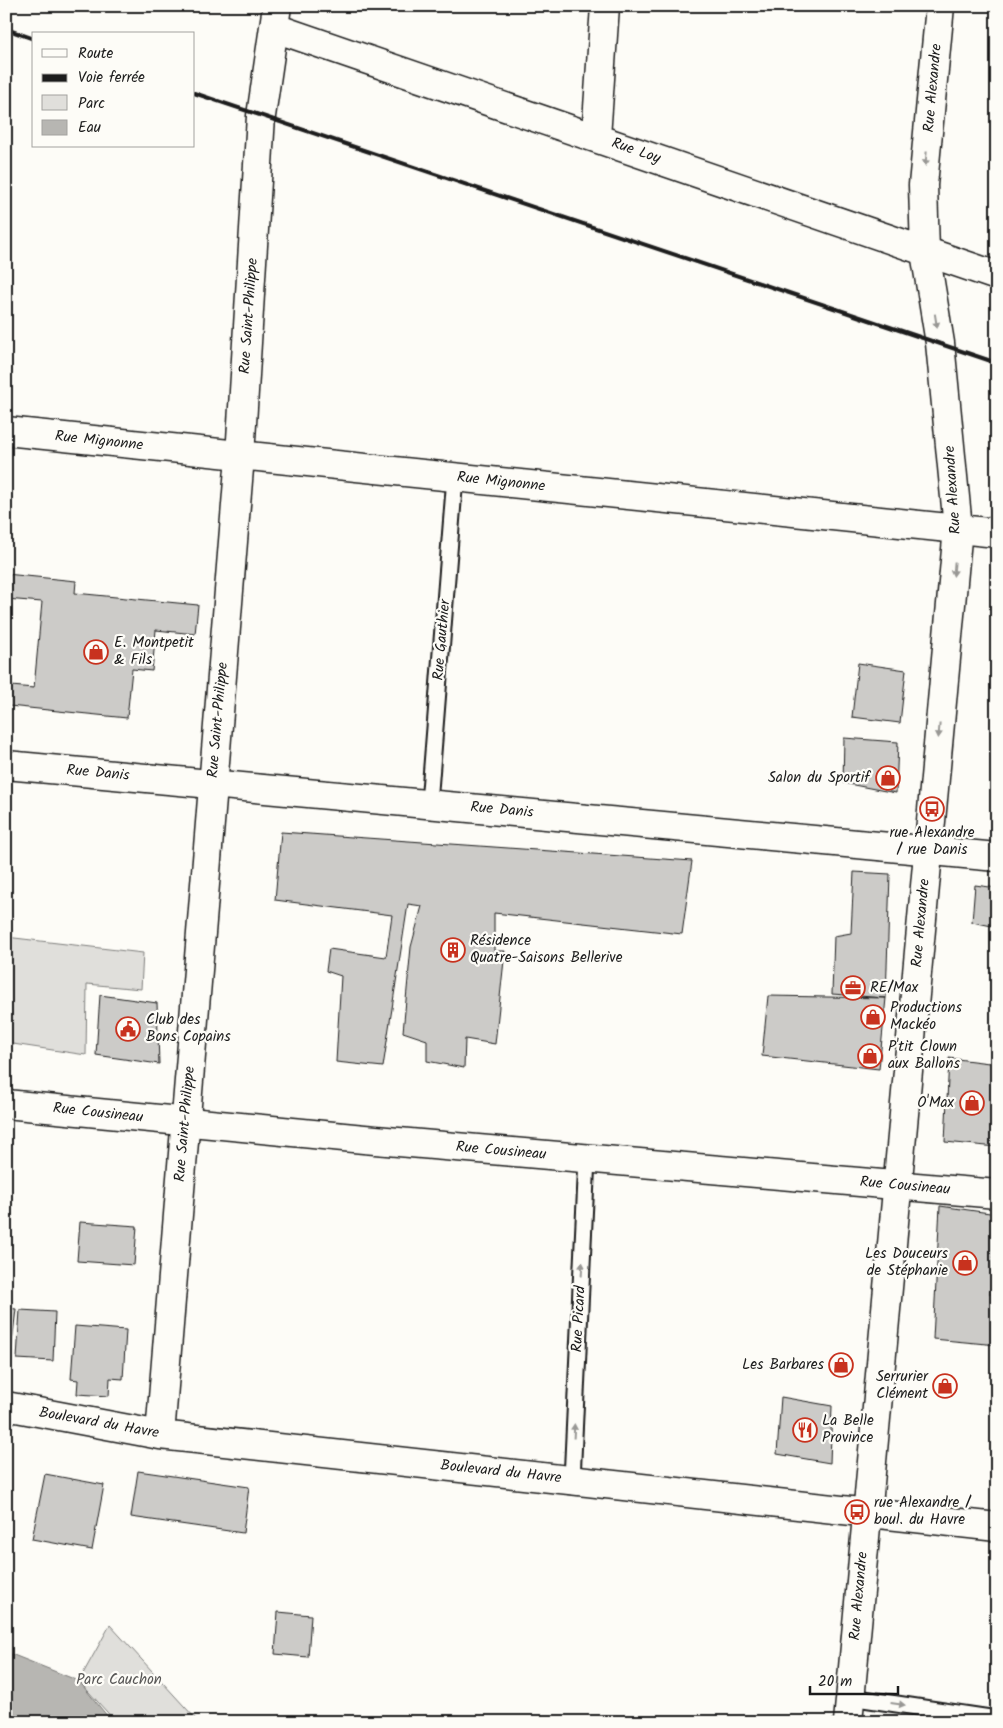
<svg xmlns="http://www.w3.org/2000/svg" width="1003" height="1728" viewBox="0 0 1003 1728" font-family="Kalam,sans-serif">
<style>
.green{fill:#e0dfdb;stroke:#7e7e7c}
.water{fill:#b7b6b2;stroke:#797876}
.building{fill:#cccbc8;stroke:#1c1c1c}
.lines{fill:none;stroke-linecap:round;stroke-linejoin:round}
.lane-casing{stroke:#1c1c1c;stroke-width:19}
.street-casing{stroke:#1c1c1c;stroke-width:31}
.secondary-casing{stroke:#1c1c1c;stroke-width:31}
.lane{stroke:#fdfcf7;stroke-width:15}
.street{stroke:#fdfcf7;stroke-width:28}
.secondary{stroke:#fdfcf7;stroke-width:28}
.rail{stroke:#1c1c1c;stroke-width:4}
.oneway{fill:#989794}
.labels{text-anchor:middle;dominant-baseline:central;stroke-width:4.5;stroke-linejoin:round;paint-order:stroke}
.street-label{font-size:15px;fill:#1c1c1c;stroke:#fdfcf7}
.poi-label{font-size:15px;fill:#1c1c1c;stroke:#fdfcf7;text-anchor:start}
.park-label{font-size:15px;fill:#575655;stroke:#fdfcf7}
</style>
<rect width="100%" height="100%" fill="#fdfcf7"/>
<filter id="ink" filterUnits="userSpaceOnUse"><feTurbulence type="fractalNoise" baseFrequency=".02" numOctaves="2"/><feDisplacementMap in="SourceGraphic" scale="10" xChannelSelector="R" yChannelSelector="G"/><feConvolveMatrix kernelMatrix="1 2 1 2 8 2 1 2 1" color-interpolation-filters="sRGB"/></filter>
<g filter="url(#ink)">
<!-- green -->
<path class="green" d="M6 937 143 953 141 989 87 984 86 1055 6 1043Z
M110 1625 195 1718 198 1722H116L79 1681Z"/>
<!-- water -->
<path class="water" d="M6 1652 79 1681 112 1722H6Z"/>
<!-- building -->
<path class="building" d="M6 574 76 581 75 593 198 605 195 634 156 630 152 671 132 669 127 718 9 706 11 686 34 688 42 602 6 599Z
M858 663 906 670 900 723 852 717Z
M844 738 898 742 896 793 843 783Z
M281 832 692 861 682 934 494 913V951H505L495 1044 465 1039 464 1068 427 1061V1040L403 1032 411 947 422 906 408 904 383 1067 336 1062 341 976 326 971 329 949 386 957 392 915 275 900Z
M854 872 890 874 886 998 832 994 834 936 851 933Z
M975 885 997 888V927L972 922Z
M100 995 157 1003 159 1064 96 1055Z
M768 996 886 998 879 1069 762 1056Z
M949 1058 997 1064V1147L945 1142Z
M940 1206 997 1214 990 1294 997 1295V1345L933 1339Z
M80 1222 137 1226 134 1265 77 1261Z
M6 1308 16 1309 10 1360H6Z
M20 1310 55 1312 53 1361 17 1359Z
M75 1326 126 1330 123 1379 110 1378 109 1396 77 1394 78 1380 71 1379Z
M781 1397 832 1406 830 1463 777 1454Z
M138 1471 249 1487 243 1533 131 1517Z
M45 1474 104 1485 92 1550 32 1539Z
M278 1612 311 1615 308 1657 275 1654Z"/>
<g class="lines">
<!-- lane casing -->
<g class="lane-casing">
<path id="lane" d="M429 803 455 477
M572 1480 587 1158
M850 1697 997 1719"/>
</g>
<!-- street casing -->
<g class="street-casing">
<path id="street" d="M275 28 997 276
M596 137 605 6
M6 431 997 533
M6 765 997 857
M6 1104 364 1139 997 1194"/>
</g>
<!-- secondary casing -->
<g class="secondary-casing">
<path id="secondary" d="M6 1406 160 1435 997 1527
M160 1435 240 456 261 116 277 6
M848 1722 958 528 940 343 925 252 923 185 940 6"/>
</g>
<!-- lane -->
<use href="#lane" class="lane"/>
<!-- street -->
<use href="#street" class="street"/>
<!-- secondary -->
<use href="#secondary" class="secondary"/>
<!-- rail -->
<path class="rail" d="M6 29 34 39
M194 93 997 363"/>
</g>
<!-- one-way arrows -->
<defs><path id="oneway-solid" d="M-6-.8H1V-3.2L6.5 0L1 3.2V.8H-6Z" transform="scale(1.25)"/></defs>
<g class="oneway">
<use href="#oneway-solid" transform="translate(926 159) rotate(95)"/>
<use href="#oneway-solid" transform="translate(936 321) rotate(81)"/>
<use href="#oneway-solid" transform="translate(954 569) rotate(95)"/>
<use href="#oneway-solid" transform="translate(939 731) rotate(95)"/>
<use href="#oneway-solid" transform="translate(582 1269) rotate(-87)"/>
<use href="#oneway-solid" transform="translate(574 1431) rotate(-87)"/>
<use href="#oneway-solid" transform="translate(898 1704) rotate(8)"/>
</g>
</g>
<!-- icons -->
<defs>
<g id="shop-ring" transform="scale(1.25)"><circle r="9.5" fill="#fdfcf7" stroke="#c8321e" stroke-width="1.5"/><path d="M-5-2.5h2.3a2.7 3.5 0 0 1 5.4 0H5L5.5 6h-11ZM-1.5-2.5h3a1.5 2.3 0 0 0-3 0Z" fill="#c8321e"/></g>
<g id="bus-ring" transform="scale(1.25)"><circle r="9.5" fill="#fdfcf7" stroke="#c8321e" stroke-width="1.5"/><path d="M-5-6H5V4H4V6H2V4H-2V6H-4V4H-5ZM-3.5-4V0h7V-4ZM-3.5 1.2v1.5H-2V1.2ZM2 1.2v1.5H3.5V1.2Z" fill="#c8321e"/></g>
<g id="building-ring" transform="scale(1.25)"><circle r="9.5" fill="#fdfcf7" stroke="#c8321e" stroke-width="1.5"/><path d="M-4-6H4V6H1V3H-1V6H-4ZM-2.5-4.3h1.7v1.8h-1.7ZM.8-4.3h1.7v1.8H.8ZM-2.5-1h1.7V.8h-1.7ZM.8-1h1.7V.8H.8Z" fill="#c8321e"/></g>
<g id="office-ring" transform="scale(1.25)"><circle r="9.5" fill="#fdfcf7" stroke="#c8321e" stroke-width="1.5"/><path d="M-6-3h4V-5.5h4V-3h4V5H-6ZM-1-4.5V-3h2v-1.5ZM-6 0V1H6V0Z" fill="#c8321e"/></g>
<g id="civic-ring" transform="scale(1.25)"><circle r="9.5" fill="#fdfcf7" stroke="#c8321e" stroke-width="1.5"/><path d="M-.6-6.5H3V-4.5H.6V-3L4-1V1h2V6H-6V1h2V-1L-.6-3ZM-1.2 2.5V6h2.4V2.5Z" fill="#c8321e"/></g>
<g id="restaurant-ring" transform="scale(1.25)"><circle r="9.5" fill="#fdfcf7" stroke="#c8321e" stroke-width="1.5"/><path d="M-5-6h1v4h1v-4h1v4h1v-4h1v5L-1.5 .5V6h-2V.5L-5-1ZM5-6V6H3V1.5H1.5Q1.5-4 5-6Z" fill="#c8321e"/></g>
</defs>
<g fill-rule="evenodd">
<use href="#shop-ring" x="96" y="652"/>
<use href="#shop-ring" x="888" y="778"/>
<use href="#bus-ring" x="932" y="809"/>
<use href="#building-ring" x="453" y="950"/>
<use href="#office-ring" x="853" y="988"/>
<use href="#shop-ring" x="873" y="1017"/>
<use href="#civic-ring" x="128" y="1029"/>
<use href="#shop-ring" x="870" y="1056"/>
<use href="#shop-ring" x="972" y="1103"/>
<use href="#shop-ring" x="965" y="1263"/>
<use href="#shop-ring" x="841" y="1365"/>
<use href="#shop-ring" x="945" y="1386"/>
<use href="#restaurant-ring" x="805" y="1430"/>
<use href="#bus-ring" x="857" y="1512"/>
</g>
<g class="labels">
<!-- street labels -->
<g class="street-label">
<text transform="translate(933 88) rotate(-85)">Rue Alexandre</text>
<text transform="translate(636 151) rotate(19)">Rue Loy</text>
<text transform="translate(249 316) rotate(-86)">Rue Saint-Philippe</text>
<text transform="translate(99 441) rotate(6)">Rue Mignonne</text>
<text transform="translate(501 482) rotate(6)">Rue Mignonne</text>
<text transform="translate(953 490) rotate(-94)">Rue Alexandre</text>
<text transform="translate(442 640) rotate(-85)">Rue Gauthier</text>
<text transform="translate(218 720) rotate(-85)">Rue Saint-Philippe</text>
<text transform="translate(98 773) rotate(5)">Rue Danis</text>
<text transform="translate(502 810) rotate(5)">Rue Danis</text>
<text transform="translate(921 923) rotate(-85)">Rue Alexandre</text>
<text transform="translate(98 1113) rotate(6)">Rue Cousineau</text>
<text transform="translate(185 1124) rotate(-85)">Rue Saint-Philippe</text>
<text transform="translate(501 1151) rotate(5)">Rue Cousineau</text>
<text transform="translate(905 1186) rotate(5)">Rue Cousineau</text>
<text transform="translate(579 1319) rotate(-87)">Rue Picard</text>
<text transform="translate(99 1423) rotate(10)">Boulevard du Havre</text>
<text transform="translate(501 1472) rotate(6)">Boulevard du Havre</text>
<text transform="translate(859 1596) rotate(-85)">Rue Alexandre</text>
</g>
<!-- poi labels -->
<g class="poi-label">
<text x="114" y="643">E. Montpetit<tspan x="114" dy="17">&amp; Fils</tspan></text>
<text x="870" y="778" text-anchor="end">Salon du Sportif</text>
<text x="932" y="833" text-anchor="middle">rue Alexandre<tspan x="932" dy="17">/ rue Danis</tspan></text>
<text x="470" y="941">Résidence<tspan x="470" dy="17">Quatre-Saisons Bellerive</tspan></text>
<text x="870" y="988">RE/Max</text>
<text x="890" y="1008">Productions<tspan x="890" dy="17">Mackéo</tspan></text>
<text x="146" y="1020">Club des<tspan x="146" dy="17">Bons Copains</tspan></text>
<text x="888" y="1047">P'tit Clown<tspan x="888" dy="17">aux Ballons</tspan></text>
<text x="954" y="1103" text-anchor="end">O'Max</text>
<text x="948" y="1254" text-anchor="end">Les Douceurs<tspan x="948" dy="17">de Stéphanie</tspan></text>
<text x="824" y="1365" text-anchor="end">Les Barbares</text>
<text x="928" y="1377" text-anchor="end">Serrurier<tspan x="928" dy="17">Clément</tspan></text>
<text x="822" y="1421">La Belle<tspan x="822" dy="17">Province</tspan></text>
<text x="874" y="1503">rue Alexandre /<tspan x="874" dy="17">boul. du Havre</tspan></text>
</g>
<!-- park labels -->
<g class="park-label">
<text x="119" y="1680">Parc Cauchon</text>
</g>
</g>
<!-- margin -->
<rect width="1003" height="1728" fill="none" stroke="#fdfcf7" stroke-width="25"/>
<rect x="12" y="12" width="978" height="1703" fill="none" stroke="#1c1c1c" stroke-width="2" filter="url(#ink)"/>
<!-- legend -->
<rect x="32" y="32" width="162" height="115" fill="#fdfcf7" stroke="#a3a29f"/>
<rect x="42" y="49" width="25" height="8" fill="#fdfcf7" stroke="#a3a29f"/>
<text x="78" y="58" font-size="15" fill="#1c1c1c">Route</text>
<rect x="42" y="74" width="25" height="8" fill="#1c1c1c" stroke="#a3a29f"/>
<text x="78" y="82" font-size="15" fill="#1c1c1c">Voie ferrée</text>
<rect x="42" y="95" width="25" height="15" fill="#e0dfdb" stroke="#a3a29f"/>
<text x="78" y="108" font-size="15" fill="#1c1c1c">Parc</text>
<rect x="42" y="120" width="25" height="15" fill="#b7b6b2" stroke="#a3a29f"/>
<text x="78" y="132" font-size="15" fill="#1c1c1c">Eau</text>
<!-- scale -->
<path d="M810 1686v8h88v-8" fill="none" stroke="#1c1c1c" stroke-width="2.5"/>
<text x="818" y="1686" font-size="15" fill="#1c1c1c" stroke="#fdfcf7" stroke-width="4" paint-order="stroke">20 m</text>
</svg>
